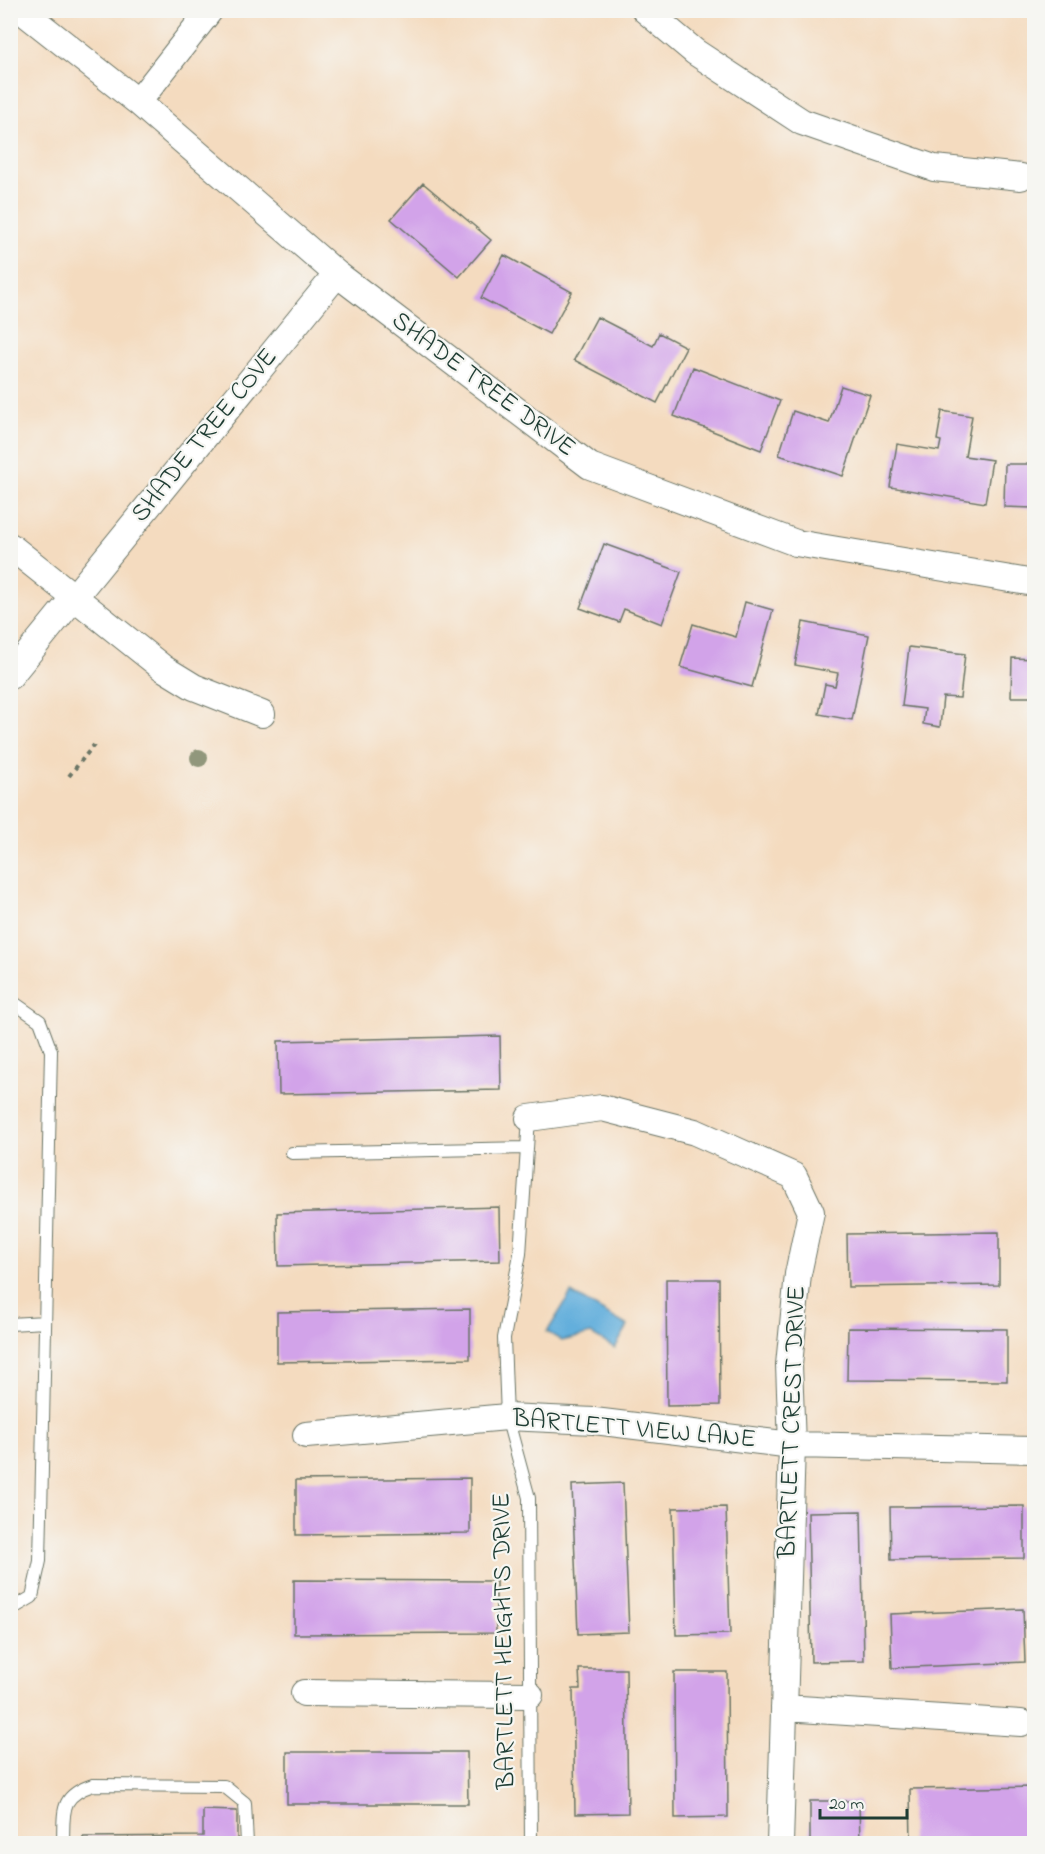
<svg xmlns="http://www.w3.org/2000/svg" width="1045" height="1854" viewBox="0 0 1045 1854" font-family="'Indie Flower',sans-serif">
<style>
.water{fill:#63afdc;stroke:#417688;stroke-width:1.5}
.building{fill:#d2a3e9}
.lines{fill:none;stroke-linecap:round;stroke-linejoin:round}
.service-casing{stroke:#6a7465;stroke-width:14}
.minor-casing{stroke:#6a7465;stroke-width:28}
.path{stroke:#6a7465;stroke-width:4;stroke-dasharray:4.5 4.5;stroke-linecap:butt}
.service{stroke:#fff;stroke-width:12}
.minor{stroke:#fff;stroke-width:26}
.tree{fill:#91977b}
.labels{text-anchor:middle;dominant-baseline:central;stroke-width:4.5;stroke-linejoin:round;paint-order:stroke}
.street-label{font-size:26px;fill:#1f3d34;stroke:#f6f6f2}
</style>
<rect width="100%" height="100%" fill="#f6f6f2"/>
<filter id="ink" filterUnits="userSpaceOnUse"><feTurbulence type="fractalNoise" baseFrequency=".0167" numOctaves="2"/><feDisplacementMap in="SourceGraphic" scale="12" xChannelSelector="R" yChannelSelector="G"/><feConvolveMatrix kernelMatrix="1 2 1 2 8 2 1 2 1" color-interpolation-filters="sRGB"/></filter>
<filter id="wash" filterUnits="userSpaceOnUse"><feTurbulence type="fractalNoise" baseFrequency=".008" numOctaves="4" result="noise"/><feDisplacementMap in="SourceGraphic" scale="24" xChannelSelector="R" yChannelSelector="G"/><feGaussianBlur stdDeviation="1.35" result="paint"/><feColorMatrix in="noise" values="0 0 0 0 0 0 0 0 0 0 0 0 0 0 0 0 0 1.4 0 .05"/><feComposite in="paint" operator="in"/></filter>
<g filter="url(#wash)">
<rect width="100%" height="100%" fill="#f4dbbf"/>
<!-- water -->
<path class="water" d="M571 1293 628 1326 615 1348 591 1334 562 1341 547 1332Z"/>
<g id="blocks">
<!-- building -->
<path class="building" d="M423 183 491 240 459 277 391 219Z
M504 255 572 292 549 334 481 298Z
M597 317 653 346 659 333 686 347 657 403 574 360Z
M693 367 780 401 761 450 674 416Z
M841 386 870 395 843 476 779 455 793 411 829 423Z
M942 411 972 416 965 456 992 460 985 503 890 487 897 444 939 451 941 441 937 440Z
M1005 464H1034V508L1004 507Z
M604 544 681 572 662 624 624 609 619 622 580 608Z
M745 602 773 610 752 687 680 667 693 624 736 637Z
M803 622 869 635 852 720 819 714 825 684 835 686 838 673 795 665Z
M909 647 965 654 960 698 943 697 940 727 923 724 925 709 902 706Z
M1012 658 1034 659V697H1011Z
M500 1036 501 1090 279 1094 278 1041Z
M499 1207 500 1261 278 1266 277 1213Z
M999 1232V1285L848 1287 847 1234Z
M666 1279H719L720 1405 667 1406Z
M470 1309V1359L277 1362V1312Z
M848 1328 1007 1329V1381L847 1380Z
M470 1478V1533L296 1535V1480Z
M623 1483 629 1632 578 1634 572 1485Z
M1024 1506V1558L891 1560 890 1507Z
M726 1507 730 1634 676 1635 673 1508Z
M861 1511 864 1661 811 1662 808 1512Z
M294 1580 496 1581V1633L294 1634Z
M1023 1609 1025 1662 892 1668 890 1614Z
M579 1669H626L628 1813 575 1814 573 1689H580Z
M674 1672H727L728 1817 675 1818Z
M287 1752H467L468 1804H287Z
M1034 1787V1841L911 1844 910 1789Z
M810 1801H859L860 1844H810Z
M203 1810 237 1811V1844H83V1837L203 1836Z"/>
</g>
</g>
<g filter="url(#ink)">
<use href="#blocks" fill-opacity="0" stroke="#6a7465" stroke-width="1.5"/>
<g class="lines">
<!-- service casing -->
<g class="service-casing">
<path id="service" d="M10 1000 40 1021 51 1051 40 1561 32 1597 10 1610
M529 1118 520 1254 504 1338 507 1417 529 1498 531 1844
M292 1153 527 1148
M10 1324 45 1322
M63 1844C64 1811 59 1796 93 1785L224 1786 245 1803 247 1844"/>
</g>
<!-- minor casing -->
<g class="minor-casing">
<path id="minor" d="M21 10 138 102 337 274 590 466 796 543 1034 583
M645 10 695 52 802 122 934 168 1021 177
M138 102 210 10
M10 546 163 668 194 687 262 714
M10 676 337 274
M529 1118 602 1108 695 1132 794 1176 811 1212 798 1274 789 1365 792 1445 780 1844
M306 1435 507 1417 594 1421 792 1445 1034 1450
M304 1693 530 1695
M784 1708 1021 1723"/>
</g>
<!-- path -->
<path class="path" d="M69 776 94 745"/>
<!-- service -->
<use href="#service" class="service"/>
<!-- minor -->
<use href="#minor" class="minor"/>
</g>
<!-- trees -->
<circle class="tree" cx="199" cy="758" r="9"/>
</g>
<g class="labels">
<!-- street labels -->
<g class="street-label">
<text transform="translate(483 385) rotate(37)">SHADE TREE DRIVE</text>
<text transform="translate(205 436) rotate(-51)">SHADE TREE COVE</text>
<text transform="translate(793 1422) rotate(-88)">BARTLETT CREST DRIVE</text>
<text transform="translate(634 1430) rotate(5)">BARTLETT VIEW LANE</text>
<text transform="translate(505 1641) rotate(-91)">BARTLETT HEIGHTS DRIVE</text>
</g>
</g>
<!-- margin -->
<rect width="1045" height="1854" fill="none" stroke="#f6f6f2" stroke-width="36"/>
<!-- scale -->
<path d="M820 1809v9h87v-9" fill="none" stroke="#1f3d34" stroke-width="3"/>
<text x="829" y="1809" font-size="18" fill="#1f3d34" stroke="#f6f6f2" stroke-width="4.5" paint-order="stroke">20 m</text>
</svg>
